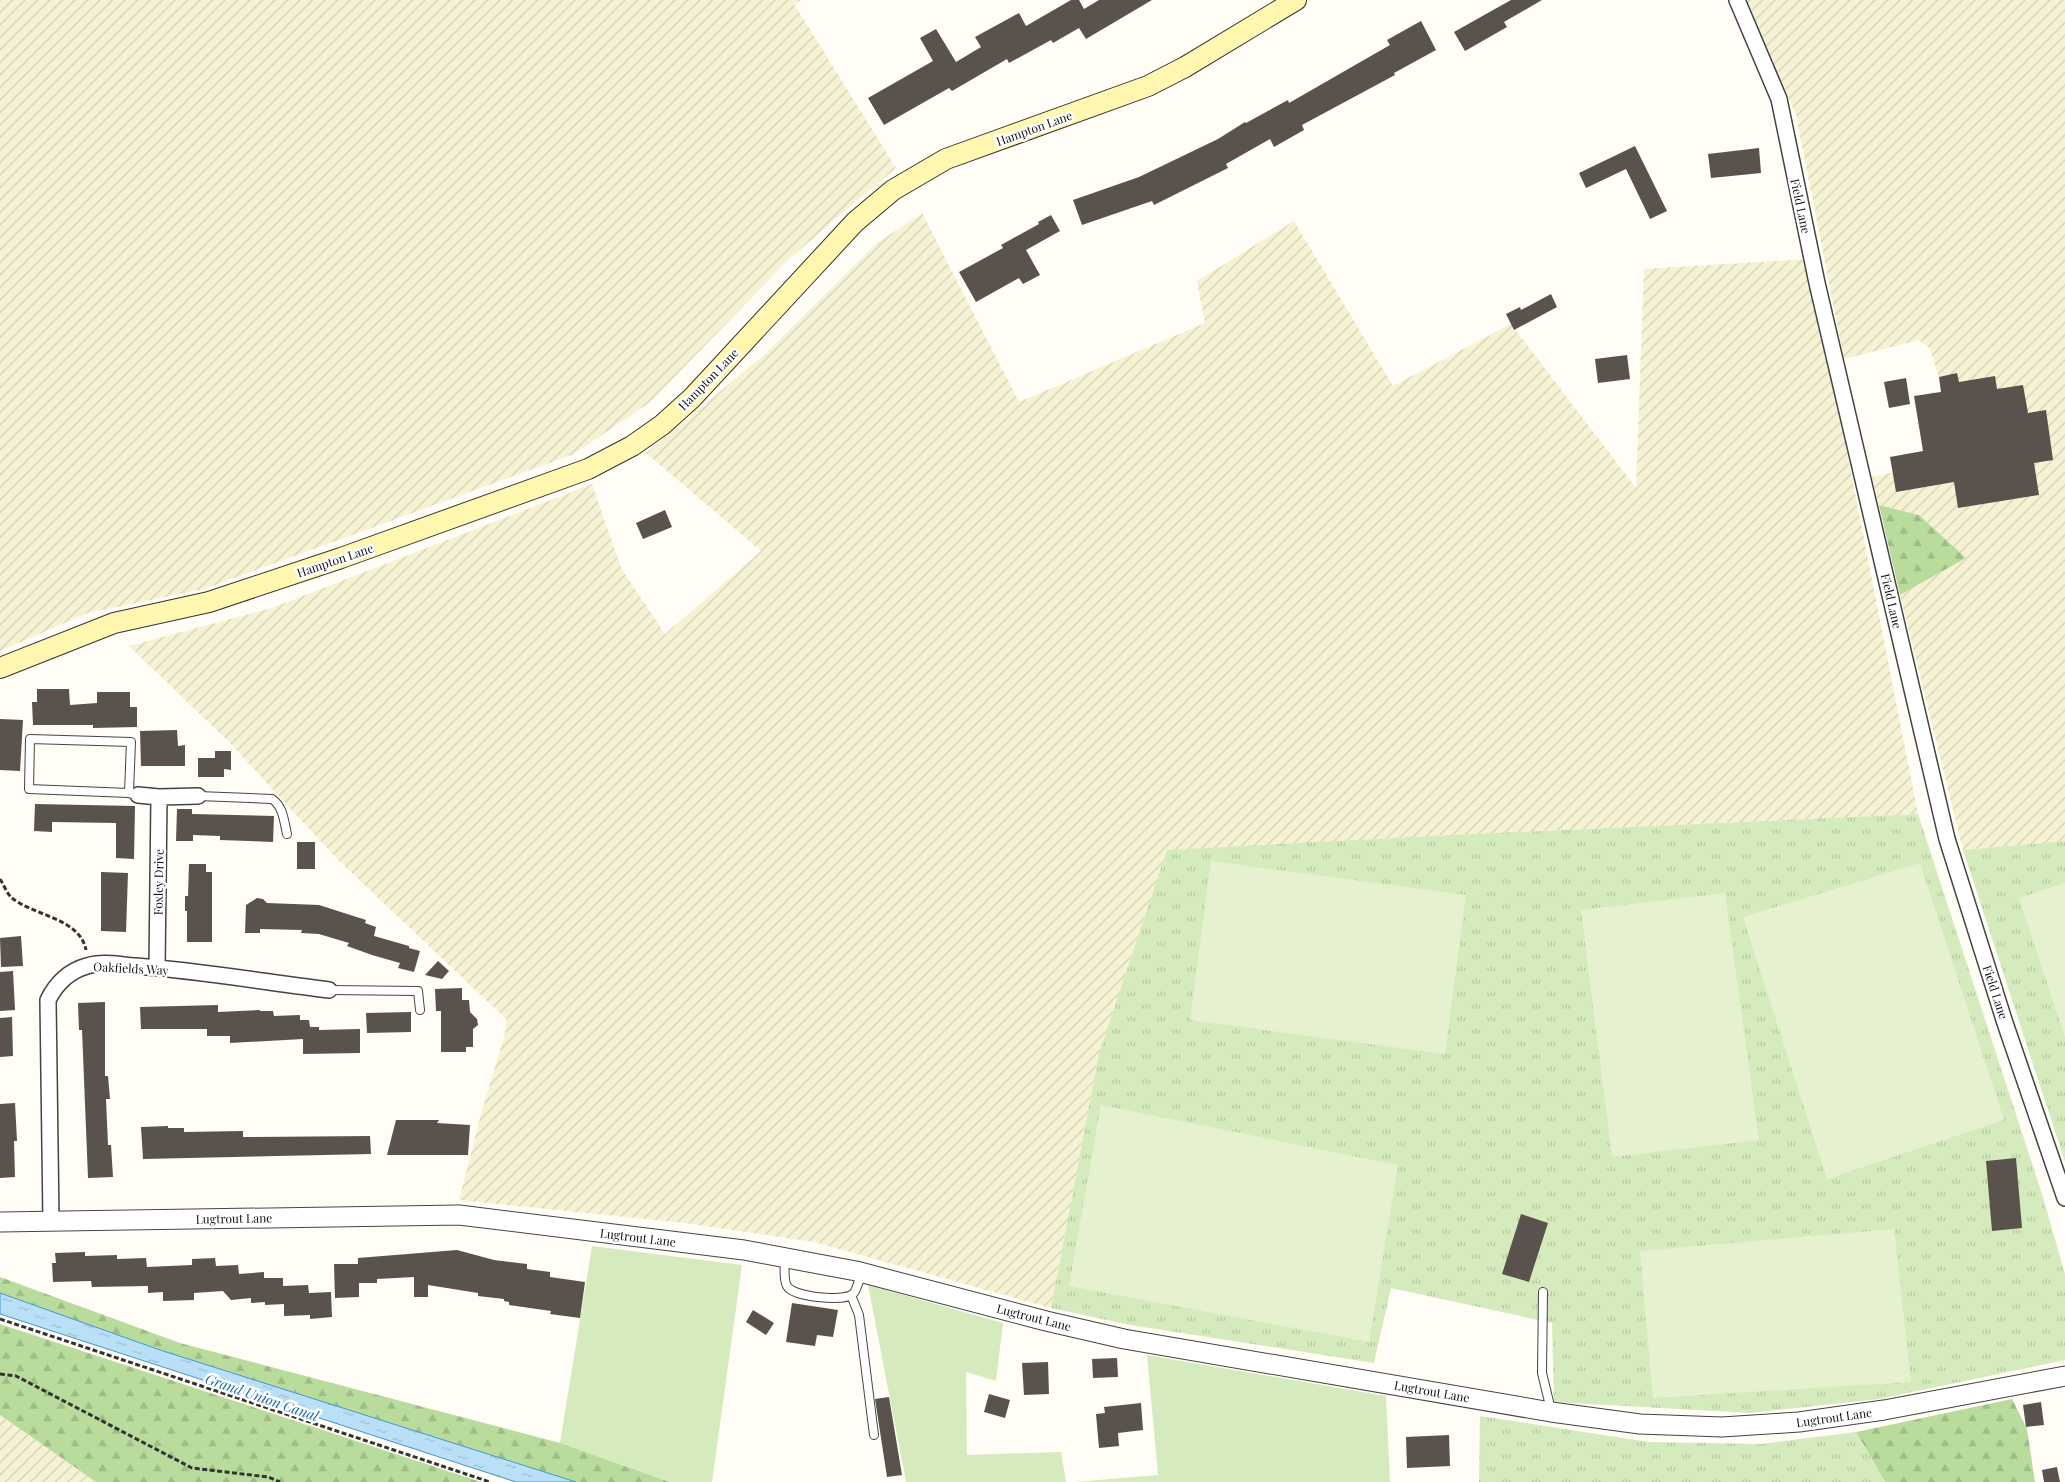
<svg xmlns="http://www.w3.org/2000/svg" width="2065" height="1482" viewBox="0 0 2065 1482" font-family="'Playfair Display',serif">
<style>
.farmland{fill:url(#farmland-furrows)}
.grass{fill:#d5ebbd}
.forest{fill:url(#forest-firs)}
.park{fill:url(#park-tufts)}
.pitch{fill:#e6f2cf}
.water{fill:url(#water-ripples);stroke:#3f96cf}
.building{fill:#5a524d}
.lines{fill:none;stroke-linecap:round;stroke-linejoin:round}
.service-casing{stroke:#444;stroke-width:10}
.minor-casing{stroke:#444;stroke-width:18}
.tertiary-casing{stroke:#444;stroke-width:21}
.secondary-casing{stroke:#333;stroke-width:22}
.path{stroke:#333;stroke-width:3;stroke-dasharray:5 2.5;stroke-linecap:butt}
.service{stroke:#fff;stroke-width:8}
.minor{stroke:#fff;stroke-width:15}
.tertiary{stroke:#fff;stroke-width:19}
.secondary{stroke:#fff6b0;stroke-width:20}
.labels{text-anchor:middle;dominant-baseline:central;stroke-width:5;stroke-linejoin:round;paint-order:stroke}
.street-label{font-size:12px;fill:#111;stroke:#fff}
.water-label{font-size:14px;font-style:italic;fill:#1768a6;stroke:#fff}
</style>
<defs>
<pattern id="farmland-furrows" width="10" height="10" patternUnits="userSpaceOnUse" patternTransform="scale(1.25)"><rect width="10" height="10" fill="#f6f3d4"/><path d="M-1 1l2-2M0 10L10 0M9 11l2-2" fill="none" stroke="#d2cfb5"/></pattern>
<pattern id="forest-firs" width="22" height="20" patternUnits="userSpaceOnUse" patternTransform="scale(1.25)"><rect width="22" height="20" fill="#b9dc9c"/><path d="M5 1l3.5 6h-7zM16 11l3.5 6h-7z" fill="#9ebc85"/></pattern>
<pattern id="park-tufts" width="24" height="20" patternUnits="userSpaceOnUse" patternTransform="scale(1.25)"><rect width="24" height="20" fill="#d5ebbd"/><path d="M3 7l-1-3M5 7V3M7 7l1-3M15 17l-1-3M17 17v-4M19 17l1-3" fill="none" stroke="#b6c8a1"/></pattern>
<pattern id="water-ripples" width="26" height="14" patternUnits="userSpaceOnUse" patternTransform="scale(1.25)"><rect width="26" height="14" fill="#b9e0f7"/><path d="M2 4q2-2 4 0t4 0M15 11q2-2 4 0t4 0" fill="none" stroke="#9ebfd3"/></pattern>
</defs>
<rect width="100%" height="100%" fill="#fffdf5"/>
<!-- farmland -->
<path class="farmland" d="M0 0H801L794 4 896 168 791 257 649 403 574 454 204 589 88 613 0 651Z
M1747 0H2065V841L1963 850 1900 595 1966 558 1919 515 1879 505 1872 477 1941 462 1930 393 1941 391 1939 377 1930 349 1919 340 1844 359 1796 115Z
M922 213 1019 402 1205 323 1197 281 1294 221 1393 386 1511 324 1636 488 1644 269 1809 259 1918 814 1449 835 1167 851 1099 1053 1051 1308 814 1242 685 1223 459 1200 481 1114 505 1033 506 1019 336 858 230 743 129 646 272 608 592 484 621 568 665 634 761 551 646 453 764 355 877 243Z
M0 1415 96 1482H0Z"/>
<!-- grass -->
<path class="grass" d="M592 1246 742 1265 712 1482H671L560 1443Z
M868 1285 1003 1323 996 1381 966 1372 967 1455 1061 1452 1066 1482H906Z
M1147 1355 1386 1396 1390 1482H1075L1158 1475Z"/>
<!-- forest -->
<path class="forest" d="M1879 505 1919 515 1966 558 1900 595Z
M0 1277 180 1343 560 1443 670 1482H576L160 1350 0 1293Z
M0 1324 481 1482H96L0 1415Z
M2012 1399 2027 1429 2035 1482H1885L1856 1432Z"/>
<!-- park -->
<path class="park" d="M1918 814 2042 1194 2065 1274V1360L1879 1399 1750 1413 1554 1402 1552 1323 1391 1288 1374 1363 1130 1325 1051 1308 1099 1053 1167 850 1449 835Z
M2065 841V1162L1963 850Z
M1480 1416 1649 1442 1761 1444 1856 1432 1885 1482H1479Z"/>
<!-- pitch -->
<path class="pitch" d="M1211 861 1466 895 1445 1054 1190 1020Z
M1920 863 2004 1120 1827 1179 1743 917Z
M2065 883V1037L2019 898Z
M1725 893 1759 1140 1612 1157 1581 910Z
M1101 1105 1398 1165 1369 1342 1069 1286Z
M1894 1229 1911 1382 1653 1398 1640 1251Z"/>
<!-- water -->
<path class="water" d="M0 1293 160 1350 576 1482H516L0 1314Z"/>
<!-- building -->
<path class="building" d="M1071 0H1079L1084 9 1099 0H1152L1086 39 1079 28 1053 43 1051 40 1009 63 1007 59 952 91 949 88 884 125 868 98 933 61 920 38 936 29 956 62 981 47 975 37 1019 13 1026 26Z
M1511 0H1542L1504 22 1507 27 1465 51 1454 32Z
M1421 21 1436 50 1394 73 1395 75 1302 125 1304 130 1274 147 1270 139 1226 164 1228 168 1154 205 1152 201 1082 225 1073 200 1139 177 1218 139 1245 122 1246 123 1288 100 1289 103 1390 45 1387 40Z
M1635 146 1667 211 1650 219 1626 169 1586 188 1579 173Z
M1759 148 1761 173 1711 178 1708 154Z
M1051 215 1060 231 1026 250 1040 275 1023 284 1019 278 976 302 959 272 1003 248 1001 245 1039 224 1038 222Z
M1551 294 1557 307 1514 330 1506 314 1520 307 1521 310Z
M1627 355 1630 379 1598 383 1595 359Z
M1957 373 1959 382 1995 376 1997 389 2023 385 2028 413 2046 410 2053 460 2034 463 2039 495 1958 508 1954 482 1896 492 1890 457 1923 451 1914 396 1941 392 1939 377Z
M1906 378 1910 404 1889 408 1884 382Z
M665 510 672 527 643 539 636 523Z
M37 689H69L70 705 97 703V692H130V707H137V727L93 728V725H33L32 702H37Z
M0 719 23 720 20 771 0 770Z
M177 730 178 746 185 745V766H141L140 731Z
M215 751H231V770L224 769V777H198V758H215Z
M35 804 135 806 134 859 116 858V823L52 822V832L34 831Z
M177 809H192V814L274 816 273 842 220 840V836L193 835V841H176Z
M297 842H315V869H297Z
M189 864H206V872H212V942H187V911H185V896H188Z
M101 872 128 873 126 932 101 931Z
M257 898 263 899 267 903 319 905 366 920 365 923 376 927 374 936 409 946V948L420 951 414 972 398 968 400 963 372 955 347 946 349 943 319 934 301 933 302 930 260 929V933H245L246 905Z
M21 936 23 966 1 967 0 938Z
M438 961 449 971 442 979 425 975Z
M13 971 15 1010 0 1011V972Z
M462 988V1000H469L470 1012 477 1019 478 1025 473 1029V1047H466V1052H441V1011H436L435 989Z
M105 1002V1076H108L110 1099H106L108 1145H111L113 1177 88 1178 82 1030H79L78 1003Z
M218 1005V1012L260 1010V1011H273L274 1016 300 1015V1020H309L310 1027H319V1030L360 1029V1053L303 1054V1039L230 1043V1036H207V1029H141L140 1007Z
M411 1012V1032L367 1033 366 1013Z
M12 1017 13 1056 0 1057V1018Z
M15 1103 17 1141H14L15 1177 0 1178V1104Z
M396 1120H439L437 1123 470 1125 468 1155H387Z
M168 1126V1128H184V1132L243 1131V1137L370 1136 371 1154 143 1159 141 1127Z
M2016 1158 2022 1228 1992 1231 1986 1161Z
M1521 1214 1548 1223 1529 1282 1502 1274Z
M457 1250 494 1260 527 1264V1269L550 1272V1277L585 1282 580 1318 550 1314 551 1311 509 1305V1302L504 1301V1299L478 1296V1293L428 1285V1297H414V1277L377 1279V1283H359V1297L335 1298 334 1264H358V1258Z
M85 1252V1256L117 1255V1259L146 1258 147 1267 192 1265V1259L215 1258 216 1266 238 1265 239 1274 264 1272V1278H283V1286L308 1285 309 1293 331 1292 332 1317 310 1319V1315L284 1316V1304L265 1305V1302L251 1303V1298L231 1300 223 1291 194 1293V1300L163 1301V1292L148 1293V1286L92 1287 91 1281 53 1282 52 1263H56L55 1253Z
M792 1303 838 1310 833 1337 817 1335 815 1346 786 1342Z
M753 1310 774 1323 766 1335 746 1322Z
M1117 1358 1118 1377 1093 1378 1092 1359Z
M1048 1362 1049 1394 1024 1395 1022 1363Z
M989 1394 1010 1400 1005 1418 984 1412Z
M889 1397 902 1475 887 1477 875 1399Z
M2041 1402 2044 1425 2026 1427 2023 1405Z
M1141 1403 1143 1430 1118 1433 1119 1446 1099 1448 1096 1414 1105 1413 1104 1407Z
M1449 1435 1450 1466 1407 1468 1406 1437Z
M2057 1467 2060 1482H2044L2042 1470Z"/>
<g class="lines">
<!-- service casing -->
<g class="service-casing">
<path id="service" d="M129 793 131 742 30 739 29 789 129 793 138 795
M198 796 272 799C283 806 284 821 287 834
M329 990 418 991 420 1010
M785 1259C785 1267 783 1279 787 1286 793 1297 843 1302 853 1294 857 1290 859 1279 862 1273
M1543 1292 1542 1373 1551 1410
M851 1295 859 1315 874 1435"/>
</g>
<!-- minor casing -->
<g class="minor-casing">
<path id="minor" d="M1737 0 1779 99 1817 283 1947 839 2005 1023 2065 1198
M138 795 159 797 157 968
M159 797 198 796
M51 1221 48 1000C56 984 69 971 87 966 102 961 120 965 136 966 201 971 265 982 329 990"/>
</g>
<!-- tertiary casing -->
<g class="tertiary-casing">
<path id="tertiary" d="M0 1222 459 1215 744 1250 856 1271 1046 1321 1124 1339 1551 1412 1640 1424 1722 1427 1799 1422 1884 1410 2065 1376"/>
</g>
<!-- secondary casing -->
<g class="secondary-casing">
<path id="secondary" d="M0 668 114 623 209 602 341 558 588 469 632 446 662 425 692 398 855 222 893 190 946 159 1148 86 1185 67 1296 0"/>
</g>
<!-- path -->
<path class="path" d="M0 879C4 885 7 894 12 898 34 916 80 918 86 950
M0 1319 490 1482
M0 1374 16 1376 192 1468 268 1477 280 1482"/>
<!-- service -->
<use href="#service" class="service"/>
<!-- minor -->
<use href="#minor" class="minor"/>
<!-- tertiary -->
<use href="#tertiary" class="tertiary"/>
<!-- secondary -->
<use href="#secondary" class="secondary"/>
</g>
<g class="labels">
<!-- street labels -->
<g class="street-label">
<text transform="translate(1034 128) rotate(-20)">Hampton Lane</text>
<text transform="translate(1801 206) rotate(78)">Field Lane</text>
<text transform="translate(708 379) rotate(-46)">Hampton Lane</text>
<text transform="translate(335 560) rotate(-19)">Hampton Lane</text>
<text transform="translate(1892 601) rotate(77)">Field Lane</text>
<text transform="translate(158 882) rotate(-89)">Foxley Drive</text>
<text transform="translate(131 968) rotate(3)">Oakfields Way</text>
<text transform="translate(1996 992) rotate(72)">Field Lane</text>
<text transform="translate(234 1218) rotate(-1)">Lugtrout Lane</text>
<text transform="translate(638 1237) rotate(7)">Lugtrout Lane</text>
<text transform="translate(1034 1317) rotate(14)">Lugtrout Lane</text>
<text transform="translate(1432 1391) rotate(10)">Lugtrout Lane</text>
<text transform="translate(1834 1417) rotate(-8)">Lugtrout Lane</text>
</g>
<!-- water labels -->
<g class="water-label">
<text transform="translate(262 1397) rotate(19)">Grand Union Canal</text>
</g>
</g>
</svg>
